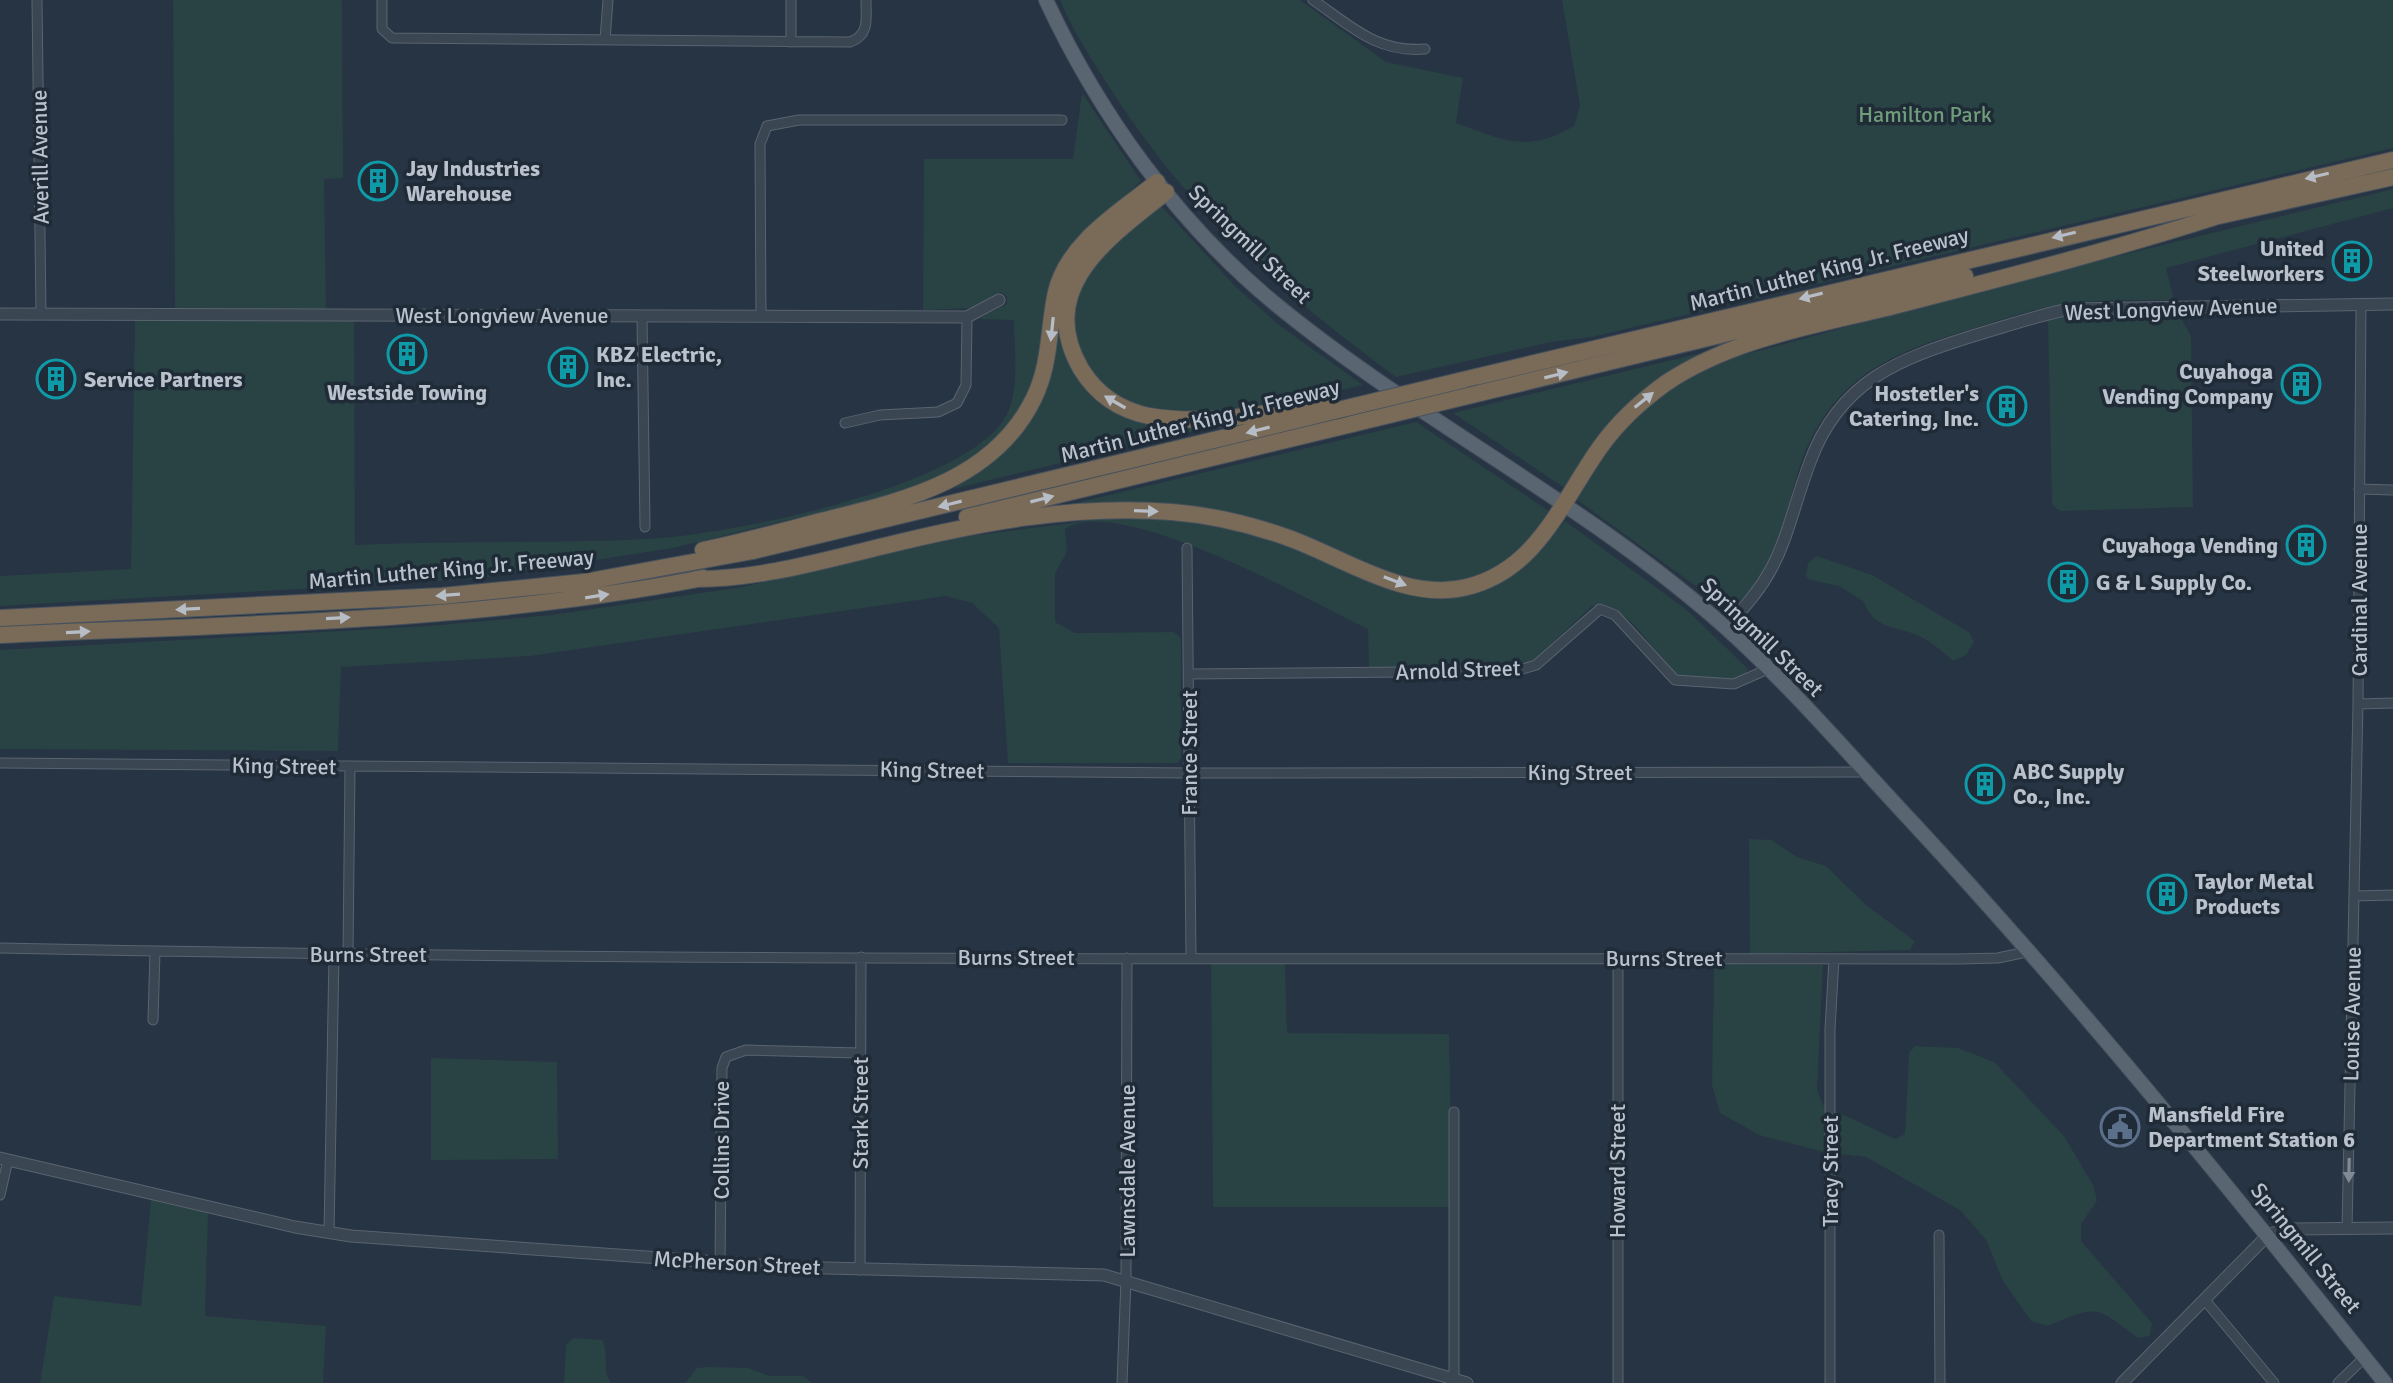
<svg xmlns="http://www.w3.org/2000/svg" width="2393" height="1383" viewBox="0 0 2393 1383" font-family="Signika,sans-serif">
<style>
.green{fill:#294244}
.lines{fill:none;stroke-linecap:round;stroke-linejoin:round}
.minor-casing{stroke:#5a6470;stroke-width:11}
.tertiary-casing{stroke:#5a6470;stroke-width:13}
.primary-casing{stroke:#454f5c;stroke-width:16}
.motorway-casing{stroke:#46515d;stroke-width:18}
.minor{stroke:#3b4653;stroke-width:9}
.tertiary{stroke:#3b4653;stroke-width:11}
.primary{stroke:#5a6572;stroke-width:14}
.motorway{stroke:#796b58;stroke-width:16}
.motorway-bridge-casing{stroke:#46515d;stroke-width:18;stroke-linecap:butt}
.motorway-bridge{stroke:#796b58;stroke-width:16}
.oneway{fill:#b6bdc6}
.oneway2{fill:#808a96}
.labels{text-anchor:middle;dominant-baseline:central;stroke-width:7;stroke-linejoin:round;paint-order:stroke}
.park-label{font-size:22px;fill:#709d79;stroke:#202b38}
.street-label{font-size:22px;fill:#b9c1cc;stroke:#202b38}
.poi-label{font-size:22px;font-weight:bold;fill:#b9c1cc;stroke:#202b38;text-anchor:start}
</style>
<rect width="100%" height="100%" fill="#273443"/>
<!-- green -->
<path class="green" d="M173 0H342L343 178 324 179 326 310 175 309Z
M1060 0H1300L1386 62 1463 78 1456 123C1505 140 1526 154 1574 126L1580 106 1562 0H2393V148L1592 337 1551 342 1396 377C1283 293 1201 223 1121 105 1099 71 1076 38 1060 0Z
M1082 93 1141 181 1083 234 1058 266 1051 284 1044 345 1029 396 1001 435 960 468 899 493 673 548 474 579 0 606V576L131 569 135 319 354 320 355 545C452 540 550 544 647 539 729 535 956 489 1003 421 1021 395 1014 350 1014 320L978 319 1007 304V297L1001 292 976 308 923 310 924 159H1073Z
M2393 189V208L2166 268 2174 300C2136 301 2096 298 2059 305 2027 310 1996 322 1965 331 1881 356 1827 383 1798 472 1784 516 1777 581 1733 605L1715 600 1576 499 1604 453 1640 413 1685 380 1733 358 1999 285Z
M1161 206 1236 287 1279 325 1363 385C1308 398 1214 421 1158 411 1148 409 1133 407 1123 402 1085 384 1062 325 1080 287 1096 251 1131 229 1161 206Z
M2178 313 2191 336 2193 507 2060 511 2052 505 2048 320 2083 315Z
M1058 329 1068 358 1095 397 1215 426 953 489 1000 455Z
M1701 353 1703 357 1593 446 1563 487 1453 413Z
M1416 422 1549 511 1523 548 1493 571 1471 579 1439 584 1390 572 1283 529 1068 509 1067 505Z
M1119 517 1192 520 1252 533 1426 597C1496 597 1521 571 1565 521L1687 610 1748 669 1745 676 1732 681 1674 676C1654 652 1627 601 1592 606L1534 660 1514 668 1369 669 1368 629C1311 602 1120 493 1065 529L1067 551 1055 574V622L1075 633 1174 632 1181 638V758L1178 763H1008L999 628 972 603 946 596 530 656 341 667 338 751 0 749V650L429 626 551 615 742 587 962 537Z
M1817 556 1872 575 1970 633 1974 642 1966 655 1953 661C1944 653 1934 644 1923 638 1894 623 1877 633 1863 601L1839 586 1810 580 1806 576 1808 563Z
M1749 839 1771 840 1797 857 1826 866 1867 906 1915 941 1910 950 1750 954Z
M1211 959 1285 963 1287 1033 1449 1034 1452 1207H1213Z
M1720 964 1823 965 1817 1090 1823 1105 1895 1139 1905 1134 1909 1053 1915 1046 1958 1048 1994 1062 2064 1136 2094 1187 2097 1201 2081 1224V1241L2152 1323 2150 1336 2138 1338C2094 1305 2098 1305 2048 1326L2031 1321 2003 1281 1986 1240 1960 1210 1866 1157 1824 1152 1759 1135 1720 1113 1712 1085 1714 969Z
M431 1058 557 1062 558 1159 431 1160Z
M151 1200 208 1213 205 1316 326 1326 323 1383H40L54 1296 141 1306Z
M573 1338 602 1340C610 1355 601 1369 611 1383H564L566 1345Z
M707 1367 748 1368 769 1376H803L812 1383H685L697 1368Z"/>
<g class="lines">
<!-- minor casing -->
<g class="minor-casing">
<path id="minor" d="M37 0 41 314
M382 0V29L392 38 850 42C870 35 866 18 866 0
M1313 0C1351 26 1377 53 1425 49
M605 40 608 0
M791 42V0
M642 316 645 527
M761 316 760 144 767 126 799 120H1062
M845 423 880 415 938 412 957 403 966 385 967 317
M2359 489 2393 490
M1187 548 1191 958
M1189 674 1516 671 1536 665 1600 609 1615 615 1675 680 1734 684 1768 669
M2358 704 2393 703
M0 763 1189 773 1865 772
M2354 896 2393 895
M0 948C653 962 1306 958 1959 959L1998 958 2031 951
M348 954 350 767
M1618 958V1383
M153 1020 155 951
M0 1195 8 1160
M2347 1229 2358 704 2361 305
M329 1233 334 954
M1939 1235 1940 1383
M720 1263 722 1068 726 1057 746 1050 859 1053
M860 1270 861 957
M2204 1299 2274 1383
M1454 1379V1112
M1122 1383 1126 1280 1127 958
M1830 1383V1029L1834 959
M2338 1383 2365 1357"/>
</g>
<!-- tertiary casing -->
<g class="tertiary-casing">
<path id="tertiary" d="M0 314 967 317 999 300
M1725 627C1785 570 1783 535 1810 462 1840 380 1899 359 1976 335 2007 326 2038 315 2070 309L2393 304
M0 1158 295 1227 351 1236 787 1267 1104 1275 1467 1383
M2122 1383 2269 1234 2291 1229 2393 1228"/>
</g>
<!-- primary casing -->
<g class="primary-casing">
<path id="primary" d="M1046 0C1099 114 1176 221 1273 302 1416 420 1586 503 1725 627 1792 687 1852 758 1914 824 2080 1003 2233 1192 2385 1383"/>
</g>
<!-- motorway casing -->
<g class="motorway-casing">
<path id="motorway" d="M1166 192C1110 237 1034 287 1081 369 1097 395 1119 410 1149 416 1206 426 1268 413 1325 404
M2205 219 2393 177
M1463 380 2393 160
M1480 393 1965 276
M967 517 1352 424
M703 550C743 542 782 531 821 521 902 501 994 481 1034 398 1051 363 1048 328 1056 292 1068 242 1120 212 1157 182
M696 579C760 579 821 561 884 546 977 523 1075 504 1172 512 1210 515 1249 524 1286 537 1341 556 1406 603 1467 587 1538 570 1562 500 1601 446 1619 421 1641 401 1666 383 1733 338 1818 325 1894 306 2002 278 2109 251 2215 217
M0 618 442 596 584 582 753 551 1334 411
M0 635C234 624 472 623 703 578"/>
</g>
<!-- minor -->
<use href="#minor" class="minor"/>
<!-- tertiary -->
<use href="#tertiary" class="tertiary"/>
<!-- primary -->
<use href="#primary" class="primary"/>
<!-- motorway -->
<use href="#motorway" class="motorway"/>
<!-- motorway-bridge casing -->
<g class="motorway-bridge-casing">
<path id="motorway-bridge" d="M1334 411 1463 380
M1352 424 1480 393"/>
</g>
<!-- motorway-bridge -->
<use href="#motorway-bridge" class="motorway-bridge"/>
</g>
<!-- one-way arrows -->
<defs><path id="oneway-solid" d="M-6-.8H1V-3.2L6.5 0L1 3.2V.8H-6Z" transform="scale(2)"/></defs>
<g class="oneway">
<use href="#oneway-solid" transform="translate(2317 176) rotate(167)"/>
<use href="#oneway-solid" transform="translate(2064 235) rotate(167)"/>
<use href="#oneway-solid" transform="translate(1811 296) rotate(166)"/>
<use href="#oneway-solid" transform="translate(1052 329) rotate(96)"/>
<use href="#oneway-solid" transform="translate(1556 375) rotate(-14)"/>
<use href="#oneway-solid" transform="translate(1644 400) rotate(-39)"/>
<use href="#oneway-solid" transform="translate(1115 402) rotate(-150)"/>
<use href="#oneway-solid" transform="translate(1258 430) rotate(166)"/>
<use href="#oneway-solid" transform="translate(1042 499) rotate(-14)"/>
<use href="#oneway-solid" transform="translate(950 504) rotate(166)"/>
<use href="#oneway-solid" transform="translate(1146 511) rotate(2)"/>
<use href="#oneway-solid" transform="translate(1395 581) rotate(21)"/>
<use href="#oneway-solid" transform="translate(448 595) rotate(176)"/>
<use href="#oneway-solid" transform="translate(597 596) rotate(-9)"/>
<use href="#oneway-solid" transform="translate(188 609) rotate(177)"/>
<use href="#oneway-solid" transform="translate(338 618) rotate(-3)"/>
<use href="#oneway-solid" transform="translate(78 632) rotate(-3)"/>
</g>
<use class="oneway2" href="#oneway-solid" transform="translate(2349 1170) rotate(91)"/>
<!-- icons -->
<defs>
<g id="building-ring" transform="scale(2)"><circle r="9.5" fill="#202b38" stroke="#0f9aa8" stroke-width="1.5"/><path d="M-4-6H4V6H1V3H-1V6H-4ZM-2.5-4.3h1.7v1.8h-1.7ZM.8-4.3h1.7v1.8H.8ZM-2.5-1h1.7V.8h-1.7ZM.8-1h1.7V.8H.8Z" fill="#0f9aa8"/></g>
<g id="civic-ring" transform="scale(2)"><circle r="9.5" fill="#202b38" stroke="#5c6f8a" stroke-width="1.5"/><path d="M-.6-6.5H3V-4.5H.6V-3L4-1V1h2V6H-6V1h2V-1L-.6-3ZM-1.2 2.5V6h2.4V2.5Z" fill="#5c6f8a"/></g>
</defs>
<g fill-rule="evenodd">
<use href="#building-ring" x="378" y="181"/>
<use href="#building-ring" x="2352" y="261"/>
<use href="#building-ring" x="407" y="354"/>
<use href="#building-ring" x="568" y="367"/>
<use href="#building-ring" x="56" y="379"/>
<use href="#building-ring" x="2301" y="384"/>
<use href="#building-ring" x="2007" y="406"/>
<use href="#building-ring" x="2306" y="545"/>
<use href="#building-ring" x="2068" y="582"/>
<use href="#building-ring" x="1985" y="784"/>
<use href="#building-ring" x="2167" y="894"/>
<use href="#civic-ring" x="2120" y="1127"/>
</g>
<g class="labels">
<!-- park labels -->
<g class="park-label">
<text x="1925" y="114">Hamilton Park</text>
</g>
<!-- street labels -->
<g class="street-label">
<text transform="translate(40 157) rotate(-91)">Averill Avenue</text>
<text transform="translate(1250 244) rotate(44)">Springmill Street</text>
<text transform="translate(1829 269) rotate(-14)">Martin Luther King Jr. Freeway</text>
<text transform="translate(2171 309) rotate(-2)">West Longview Avenue</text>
<text x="502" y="315">West Longview Avenue</text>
<text transform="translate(1200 421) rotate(-14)">Martin Luther King Jr. Freeway</text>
<text transform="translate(451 569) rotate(-5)">Martin Luther King Jr. Freeway</text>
<text transform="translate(2359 600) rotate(-90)">Cardinal Avenue</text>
<text transform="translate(1762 637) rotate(44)">Springmill Street</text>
<text transform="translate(1458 670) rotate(-2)">Arnold Street</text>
<text transform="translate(1189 753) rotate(-90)">France Street</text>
<text transform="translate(284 766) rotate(1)">King Street</text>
<text transform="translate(932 770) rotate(1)">King Street</text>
<text x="1580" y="772">King Street</text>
<text x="368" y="954">Burns Street</text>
<text x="1016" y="957">Burns Street</text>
<text x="1664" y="958">Burns Street</text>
<text transform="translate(2352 1014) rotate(-89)">Louise Avenue</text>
<text transform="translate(860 1113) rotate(-90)">Stark Street</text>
<text transform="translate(721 1140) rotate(-90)">Collins Drive</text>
<text transform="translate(1127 1171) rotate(-90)">Lawnsdale Avenue</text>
<text transform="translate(1617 1171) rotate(-90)">Howard Street</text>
<text transform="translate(1830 1171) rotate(-90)">Tracy Street</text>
<text transform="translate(2306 1248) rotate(51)">Springmill Street</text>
<text transform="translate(737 1263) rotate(3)">McPherson Street</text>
</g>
<!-- poi labels -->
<g class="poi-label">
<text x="406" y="168">Jay Industries<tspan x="406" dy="25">Warehouse</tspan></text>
<text x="2324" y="248" text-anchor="end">United<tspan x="2324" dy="25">Steelworkers</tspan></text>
<text x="596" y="354">KBZ Electric,<tspan x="596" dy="25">Inc.</tspan></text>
<text x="2273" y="371" text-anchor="end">Cuyahoga<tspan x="2273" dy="25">Vending Company</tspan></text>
<text x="84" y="379">Service Partners</text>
<text x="407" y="392" text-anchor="middle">Westside Towing</text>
<text x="1979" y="393" text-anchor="end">Hostetler's<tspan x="1979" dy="25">Catering, Inc.</tspan></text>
<text x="2278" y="545" text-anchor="end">Cuyahoga Vending</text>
<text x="2096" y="582">G &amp; L Supply Co.</text>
<text x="2013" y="771">ABC Supply<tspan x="2013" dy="25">Co., Inc.</tspan></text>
<text x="2195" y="881">Taylor Metal<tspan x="2195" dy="25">Products</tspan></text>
<text x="2148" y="1114">Mansfield Fire<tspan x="2148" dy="25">Department Station 6</tspan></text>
</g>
</g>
</svg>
